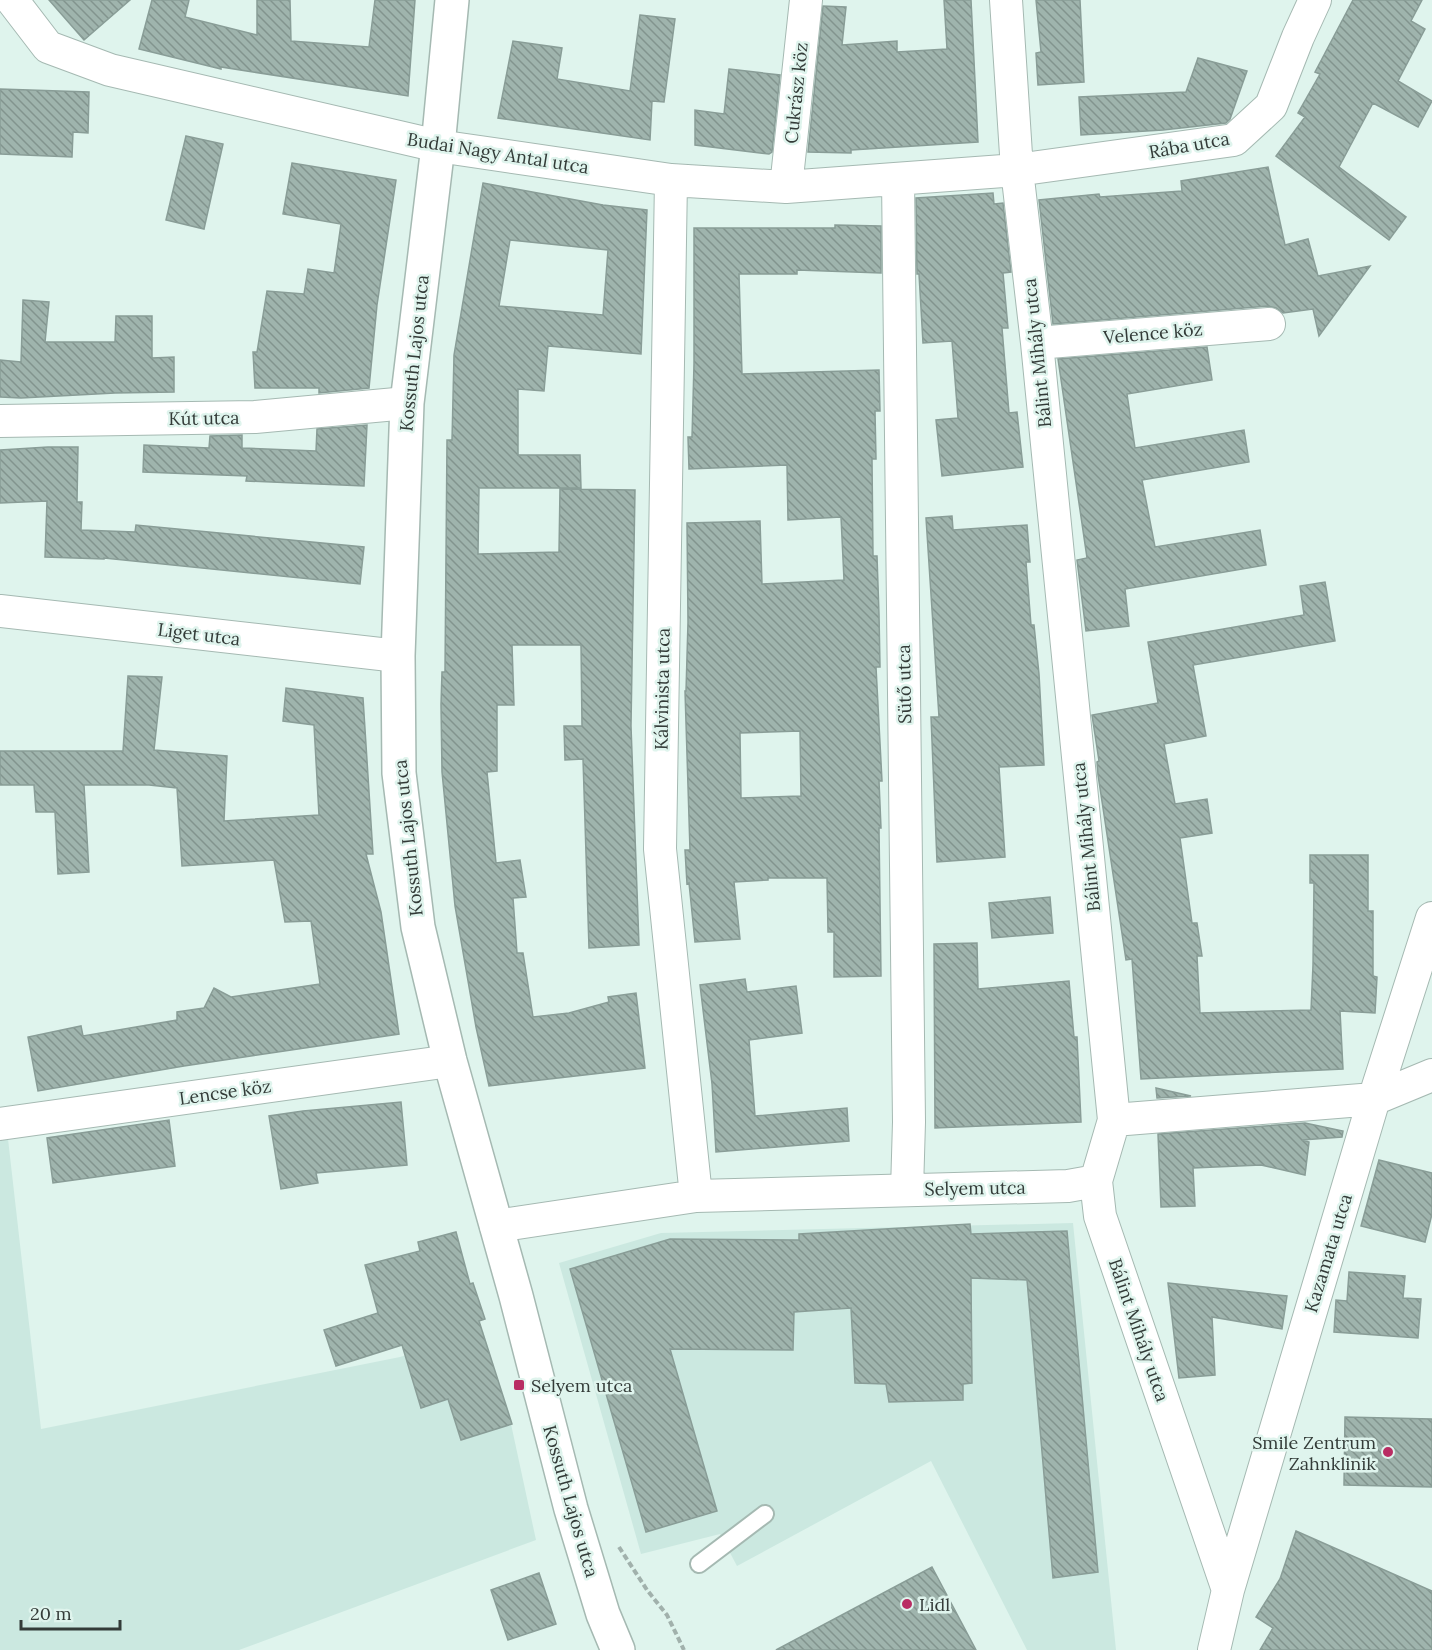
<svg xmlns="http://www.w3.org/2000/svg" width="1432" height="1650" viewBox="0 0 1432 1650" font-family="Lora,serif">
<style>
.built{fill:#cbe8e0}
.building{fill:url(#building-back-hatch);stroke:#899d97;stroke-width:1.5;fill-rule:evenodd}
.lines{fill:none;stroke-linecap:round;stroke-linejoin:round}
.lane-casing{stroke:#a5b9b2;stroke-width:20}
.street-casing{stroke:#a5b9b2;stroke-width:34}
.secondary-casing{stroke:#a5b9b2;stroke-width:36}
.path{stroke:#a1b1ac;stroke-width:4;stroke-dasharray:6 3;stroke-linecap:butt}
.lane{stroke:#fff;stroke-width:16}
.street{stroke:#fff;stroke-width:32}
.secondary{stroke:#fff;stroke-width:33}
.poi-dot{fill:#b92d63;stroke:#dff4ed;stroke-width:2}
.labels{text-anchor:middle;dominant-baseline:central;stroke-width:5;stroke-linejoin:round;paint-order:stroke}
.street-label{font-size:18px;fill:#333b38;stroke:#dff4ed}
.poi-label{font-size:18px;fill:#333b38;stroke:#dff4ed;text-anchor:start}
</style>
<defs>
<pattern id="building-back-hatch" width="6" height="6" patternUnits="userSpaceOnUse" patternTransform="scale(1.5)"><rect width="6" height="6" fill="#9fb4ad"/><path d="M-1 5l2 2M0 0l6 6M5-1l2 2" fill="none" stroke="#82948e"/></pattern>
</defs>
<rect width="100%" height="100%" fill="#dff4ed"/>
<!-- built -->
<path class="built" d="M8 1139 41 1429 400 1357 483 1331 511 1424 536 1540 239 1650H0V1140Z
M1073 1223 1116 1650H1027L931 1461 737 1566 720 1534 641 1554 559 1263 661 1233Z"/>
<!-- building -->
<path class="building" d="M49 0H130L84 40Z
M152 0H189L185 17 257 35V0H290L291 41 369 47 375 0H415L408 96 221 67V69L139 49Z
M944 0H971L978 142 851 150V153L808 152 823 6 846 7 842 45 897 41V52L947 49Z
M1036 0H1080L1084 82 1038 85 1036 53 1041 52Z
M1353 0H1422L1411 21 1425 29 1398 81 1432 101 1418 127 1373 103 1339 167 1406 217 1389 240 1276 156 1305 117 1298 113 1320 74 1315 72Z
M640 15 675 19 664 102 652 101 650 140 498 118 513 41 562 48 557 79 630 91Z
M1198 58 1247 71 1230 119 1226 123 1163 130 1081 135 1079 97 1186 92Z
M729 69 780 75 772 152 769 154 695 145V110L724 114Z
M0 89 89 92 88 133 73 132 72 157 0 154Z
M186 136 223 144 204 229 166 220Z
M292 163 396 180 377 305 369 388 319 393V388H255L253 352H257L267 291 304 294 308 269 334 273 341 224 283 214Z
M1268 167 1285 245 1308 239 1318 276 1370 266 1319 336 1313 309 1283 313 1276 308 1268 306 1053 324 1039 200 1099 194 1100 197 1182 191 1181 181Z
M483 183 603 205 647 210 641 354 548 346 544 391 518 389V455H580L581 488H479L478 554 559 552 560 489 635 490 631 726 639 945 589 948 583 759 565 760 564 726H582L581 645H512L514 705H497V771L487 772 496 863 520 860 526 897 513 898 517 953H523L533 1017 569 1013 609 1002 608 997 636 993 645 1068 489 1086 476 1027 455 906 442 772 441 705 442 672H445L447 440H452L454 355ZM510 240 608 250 603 315 499 306Z
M993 193 994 204 1003 203 1011 272 1003 273 1008 328H1002L1009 413 1017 412 1023 467 942 476 936 420 958 418 952 341 923 343 919 274H917L916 198Z
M835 225 881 226V273L797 270V274H739L742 374 879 370 880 411H875L876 459H872L873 556H877L879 614 880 667H876L882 781H879L881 828H879L881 976 834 977V932H828L827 878H768V880L734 882 740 939 695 942 689 883 687 884 685 850H690L685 691H686L688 622 687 523 760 521 762 584 844 580 841 517 788 520 787 465 689 469 688 437H692L694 364V228H835ZM800 731 801 796 741 798 740 733Z
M23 300 49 302 45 342H115L116 316H152V358L174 357V392L115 393 21 398 0 397V360L21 362Z
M1207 347 1212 380 1127 394 1135 448 1244 430 1249 462 1142 480 1155 547 1260 530 1266 565 1125 589 1129 626 1086 631 1077 560 1087 558 1058 359Z
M367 425 364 486 246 481 247 476 143 472 144 445 209 448 210 436 242 435V448L316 451 317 429Z
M48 447H78L77 502H82L81 530 135 532 136 525 364 547 360 584 104 558V559L45 557 47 501 0 503V450Z
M952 516 953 530 1027 525 1030 562H1026L1031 625H1034L1039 674 1044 765 999 767 1005 857 937 862 931 717H939L926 518Z
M1325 582 1335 641 1193 665 1206 736 1164 744 1175 804 1207 799 1212 833 1180 838 1192 923H1197L1202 956H1197L1200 1013 1311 1010 1313 965 1314 883H1310V855H1368V911H1373V976L1377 977 1375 1013 1340 1011 1343 1069 1141 1079 1132 959 1126 960 1098 775 1097 762 1099 761 1092 715 1158 703 1148 642 1304 615 1300 586Z
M128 676 162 677 154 750 227 756 224 821 319 815 314 725 283 721 286 688 363 698 373 854H366L381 912 399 1034 184 1066 38 1091 28 1037 81 1026 83 1036 177 1020V1012L204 1008 214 988 231 997 320 984 311 921 285 922 274 860 182 866 177 788 149 785H84L89 872 58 874 55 812H36L34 785H0V751H123Z
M1050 897 1053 933 992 938 989 903Z
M977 943 978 989 1069 981 1074 1037H1077L1081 1122 935 1128 934 944Z
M745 979 747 992 796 986 802 1033 749 1040 755 1116 847 1108 849 1141 716 1152 712 1084 700 985Z
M1156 1088 1191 1096 1157 1098Z
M401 1102 407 1165 316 1173 318 1183 281 1189 269 1116 303 1111Z
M169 1120 175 1166 53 1183 47 1138Z
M1305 1123 1343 1131 1342 1137 1302 1140 1309 1142 1305 1175 1261 1165 1193 1168 1195 1206 1161 1207 1158 1134Z
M1379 1160 1432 1173V1214L1425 1242 1361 1226Z
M970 1224 971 1234 1067 1231 1098 1572 1053 1578 1027 1280 971 1278 972 1383 963 1384V1400L889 1402 886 1384 855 1383 851 1308 794 1312 793 1350 670 1349 717 1511 646 1532 570 1269 670 1239 799 1240V1234Z
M456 1232 470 1284 473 1283 485 1319 479 1321 512 1424 461 1440 448 1399 421 1408 402 1345 336 1366 324 1330 378 1313 365 1265 420 1251 418 1242Z
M1349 1272 1405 1276 1403 1298 1421 1299 1418 1338 1334 1332 1336 1300 1347 1301Z
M1168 1283 1287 1296 1282 1329 1212 1317 1215 1375 1179 1378Z
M1345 1417 1432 1419V1487L1344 1485Z
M1296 1531 1432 1591V1650H1260L1273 1628 1256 1617 1280 1579Z
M932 1567 976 1650H776Z
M539 1573 556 1624 508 1640 491 1590Z"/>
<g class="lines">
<!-- lane casing -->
<g class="lane-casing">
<path id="lane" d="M699 1564 765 1514"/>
</g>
<!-- street casing -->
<g class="street-casing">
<path id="street" d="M12 0 48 47 110 70 438 146 671 180 786 187 1017 170 1234 140 1271 106 1298 37 1315 0
M1006 0 1017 170 1037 343 1114 1120 1096 1181 1100 1216 1228 1590
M898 179 909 1122 907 1190
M671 180 660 849 696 1196
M786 187 806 0
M1037 343 1269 324
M0 421 255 417 407 403
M0 611 398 656
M1114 1120 1374 1099 1432 1075
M0 1124 450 1061
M496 1226 696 1196 1068 1186 1096 1181
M1214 1650 1228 1590 1374 1099 1432 918"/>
</g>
<!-- secondary casing -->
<g class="secondary-casing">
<path id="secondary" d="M452 0 438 146 407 403 398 656 399 773 418 927 450 1061 516 1296 571 1509 603 1614 618 1650"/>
</g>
<!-- path -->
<path class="path" d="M619 1547 647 1590 667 1615 684 1650"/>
<!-- lane -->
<use href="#lane" class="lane"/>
<!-- street -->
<use href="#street" class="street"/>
<!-- secondary -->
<use href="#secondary" class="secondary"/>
</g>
<!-- markers -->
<g class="poi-dot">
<rect x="513" y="1379" width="12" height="12" rx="3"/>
<circle cx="1388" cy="1452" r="6"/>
<circle cx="907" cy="1604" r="6"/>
</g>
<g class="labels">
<!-- street labels -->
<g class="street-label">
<text transform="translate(796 93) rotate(-84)">Cukrász köz</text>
<text transform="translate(1189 145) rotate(-10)">Rába utca</text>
<text transform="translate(498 153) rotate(9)">Budai Nagy Antal utca</text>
<text transform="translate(1153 333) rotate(-5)">Velence köz</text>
<text transform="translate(414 353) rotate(-84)">Kossuth Lajos utca</text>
<text transform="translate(1037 353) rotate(-96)">Bálint Mihály utca</text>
<text transform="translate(204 418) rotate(-1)">Kút utca</text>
<text transform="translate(199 634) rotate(7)">Liget utca</text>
<text transform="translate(904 684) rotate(-91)">Sütő utca</text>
<text transform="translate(662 689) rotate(-89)">Kálvinista utca</text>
<text transform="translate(1086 837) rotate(-96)">Bálint Mihály utca</text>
<text transform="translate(408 838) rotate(-96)">Kossuth Lajos utca</text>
<text transform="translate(225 1092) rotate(-8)">Lencse köz</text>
<text transform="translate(975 1188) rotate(-1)">Selyem utca</text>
<text transform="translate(1328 1253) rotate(-73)">Kazamata utca</text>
<text transform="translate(1139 1330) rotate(71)">Bálint Mihály utca</text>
<text transform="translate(571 1501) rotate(74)">Kossuth Lajos utca</text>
</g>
<!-- poi labels -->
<g class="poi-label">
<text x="531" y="1385">Selyem utca</text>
<text x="1376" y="1442" text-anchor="end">Smile Zentrum<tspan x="1376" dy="21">Zahnklinik</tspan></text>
<text x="919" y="1604">Lidl</text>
</g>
</g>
<!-- scale -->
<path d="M21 1620v9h99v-9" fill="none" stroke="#333b38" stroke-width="3"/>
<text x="30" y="1620" font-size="18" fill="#333b38" stroke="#dff4ed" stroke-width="4.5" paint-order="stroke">20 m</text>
</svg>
